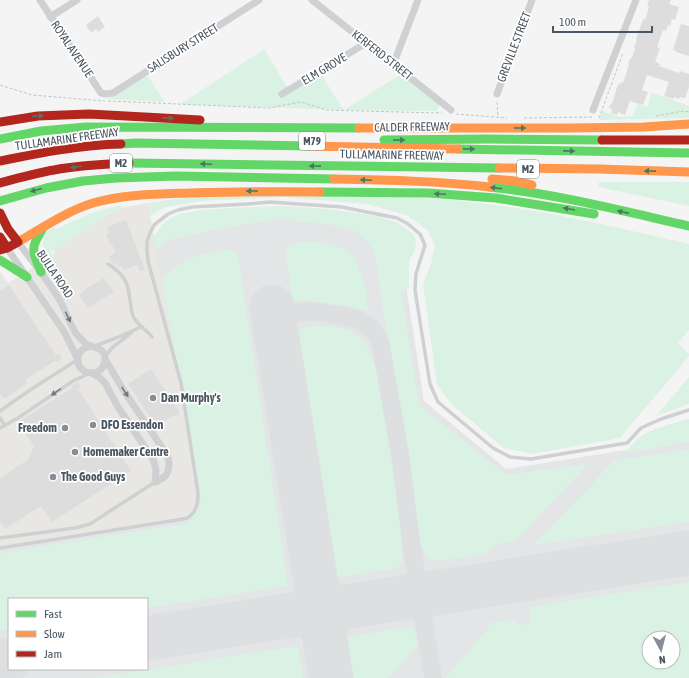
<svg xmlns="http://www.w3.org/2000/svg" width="689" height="678" viewBox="0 0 689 678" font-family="'Asap Condensed',sans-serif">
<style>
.commercial{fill:#e8e7e3}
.airport{fill:#e4e5e7;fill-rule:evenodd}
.green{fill:#d9f2e3;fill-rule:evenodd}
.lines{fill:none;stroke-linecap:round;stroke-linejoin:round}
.taxiway{stroke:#dedfe0;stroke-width:18}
.runway{stroke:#dedfe0;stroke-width:45}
.building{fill:#ddddde}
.path{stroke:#bcc7c4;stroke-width:1;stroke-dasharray:3 2;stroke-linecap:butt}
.lane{stroke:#ced0d2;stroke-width:3.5}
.street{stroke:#ced0d2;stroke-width:7}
.fast{stroke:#63d668;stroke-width:9}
.slow{stroke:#ff974d;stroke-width:9}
.jam{stroke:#b3261e;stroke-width:9}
.oneway{fill:#507663}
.oneway2{fill:#727b83}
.poi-dot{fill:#868d94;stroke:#fff;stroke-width:1.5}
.labels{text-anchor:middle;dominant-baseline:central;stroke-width:3.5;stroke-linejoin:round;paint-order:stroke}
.shield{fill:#fff;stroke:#808990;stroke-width:1}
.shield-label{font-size:11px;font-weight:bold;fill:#4a5661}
.street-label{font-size:12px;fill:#4a5661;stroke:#fff}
.poi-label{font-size:12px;font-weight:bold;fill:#4a5661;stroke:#fff;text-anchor:start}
</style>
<rect width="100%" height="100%" fill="#f4f4f4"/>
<!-- commercial -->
<path class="commercial" d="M148 203 174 350 197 500 186 516 0 547V271L8 283 54 254 57 231 119 208Z"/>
<!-- airport -->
<path class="airport" d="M205 212 397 228 424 401 506 469 689 440V678H0V547L186 516 197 500 174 350 155 245 156 237ZM9 599H147V669H9ZM649 638H673V662H649Z"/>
<!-- green -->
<path class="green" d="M264 49 287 87 320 73 344 110 401 74 440 104 437 111 344 110 181 104Z
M147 75 165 102 108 99Z
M652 93 689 106V118L599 120 602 111 620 117 633 116 638 104 647 107Z
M599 182H689V206L598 187Z
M234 194C312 195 391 193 469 202 543 210 616 227 689 244V330L678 343 689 354V356L620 438 532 454 504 448 451 404 437 385 423 284 431 264 435 245 427 230 407 215 366 204 283 197 201 201 166 207 150 216 148 203 175 199Z
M121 205 122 207 51 252 56 266 63 283C55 272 36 249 45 234 46 232 49 229 51 227L56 229 73 221 94 212Z
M283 206 328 209 376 216 398 223 411 232 416 239 415 250 409 261V289L401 290 419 405 506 475 588 464 516 540 497 544 484 555 435 561 429 559 426 556 421 544 418 529 412 483 391 361 375 255 369 243 361 237 359 232 333 225 280 219 218 229 165 241 156 250 154 236 166 221 179 214 201 210 231 208Z
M309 241 336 245 352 254 358 265 366 289 368 312C354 307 340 305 325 303 314 301 304 299 293 301L285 251C289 242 300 242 309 241Z
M228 250 233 251 238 255 288 586 147 608V599H9V629L0 631V553L188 523 199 507 201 501 162 280C184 256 197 255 228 250Z
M321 325 336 327 351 331 362 338 367 345 377 372 393 467 402 536V563L396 568 334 578 330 558 298 337C300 325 311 326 321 325Z
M689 377V404L656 416Z
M689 419V442L624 453C631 446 637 438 646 433 659 427 675 423 689 419Z
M689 449V522L534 545 614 461Z
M689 582V678H446L493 622 511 620 521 626 531 621 529 607ZM649 638H673V662H649Z
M400 628H411L414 630 419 645 388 678H350L344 638Z
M298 646 303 678H92Z"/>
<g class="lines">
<!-- taxiway -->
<path class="taxiway" d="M280 359C279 349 275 337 279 328 288 306 315 311 333 314 343 316 354 317 363 322 372 327 378 335 381 346L400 454 411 541 433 678
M396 599C409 600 419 608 424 620"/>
<!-- runway -->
<path class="runway" d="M272 307 331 678
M147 638 689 553
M0 661 9 660"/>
</g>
<!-- building -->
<path class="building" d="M649 0H671L669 4 679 7 675 20 672 19 670 26 668 25 666 31 663 30 657 47 660 48 655 62 660 64 659 66 679 73 680 71 689 74V87L685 98 680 97 679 99 674 97 673 99 664 96 669 82 647 75 642 90 648 92 643 105 630 101 625 115 618 112 617 115 611 113 612 109 609 108 611 103 612 104 618 84 620 85 621 82 623 83 629 65H628L630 58H632L635 48H634L637 40 636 39 641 25 643 19 645 20 649 7 647 6Z
M98 16 105 27 98 32 96 29 91 33 86 25Z
M681 24 689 26V56L676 52V51L673 50Z
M126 220 145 270 140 271 137 265 123 270 122 266 119 267 117 263 115 264 111 262 109 256 115 253 112 244H110L106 234 109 233 107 227Z
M104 278 108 285 109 284 114 292 88 308 79 295 86 289Z
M9 285 56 355 59 353 62 359 57 362 56 360 25 380 27 383 4 399 0 394V291Z
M151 369 179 411V415L172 416 156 426 128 384Z
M78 382 81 387 78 389 131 471 52 522 41 506 5 529 0 521V478L29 459V457L34 446 18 422 72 388 71 386Z"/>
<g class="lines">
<!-- path -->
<path class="path" d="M0 85 32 95 105 101
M108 101 270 108 300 102 311 105 326 110 437 113 442 112
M497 102 498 117
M456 114 507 118
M656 116 683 111 689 112
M524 118 593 117
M599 118 623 53"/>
<!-- lane -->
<path class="lane" d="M108 264C124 274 128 282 130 300 131 305 131 311 133 316 137 325 146 329 152 337
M95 346 116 338 141 327
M105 356 113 347 131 333
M0 411 30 390 77 360
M0 418 5 426
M0 428 18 418 73 381 88 374
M0 538 75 528 90 524 155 482
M0 548 177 520C180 519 184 519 187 518 196 514 198 502 198 493L181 383 148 261 147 250V242L150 233 154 225 168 214 178 210 192 207 248 204 270 202 342 207 397 218 408 224 420 234 425 245 416 274 415 290 430 384 438 402 493 448 510 457 531 459 627 443 641 428 661 419 689 410"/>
<!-- street -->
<path class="street" d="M40 0 101 93 106 94 113 93 259 0
M312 0 451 110
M50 17 77 0
M393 65 418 0
M282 94 366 43
M497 94 532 0
M593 110 636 0
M18 242C32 261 47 279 59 299 66 311 70 325 77 335 80 338 83 341 86 344 93 348 103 347 105 357 106 366 99 374 91 373 74 372 72 348 92 346
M7 248 65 333 77 358
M105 359 124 391 167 455C170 462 170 472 164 477 161 479 158 481 155 482
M92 373 100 378 105 383 118 407 153 459 156 470 155 482"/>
<!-- fast -->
<path class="fast" d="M0 139 41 131 86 127 359 128
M384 140 488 139 602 140
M121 144 136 143 308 146
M458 149 689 153
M129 163 499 168
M490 187C557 194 623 211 689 226
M320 192 428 193 496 198 594 214
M0 201 46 188 83 181 116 178 176 176 334 179
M0 260 27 277
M41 272C38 263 31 252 35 243 37 238 40 233 43 228"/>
<!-- slow -->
<path class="slow" d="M359 128H571L644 127 689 124
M308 146 458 149
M499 168 599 169 689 172
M334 179C386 180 438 181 490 187
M492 179 515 181 532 185
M18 242C42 228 67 211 93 203 124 194 158 194 190 193 233 192 277 191 320 192"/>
<!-- jam -->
<path class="jam" d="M0 122 38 116 89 114 200 120
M602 140H689
M0 161C40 153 80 145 121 144
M0 183C18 178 36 173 54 170 79 165 104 164 129 163
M0 213 8 229 18 242 7 248 0 237
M0 250 7 248"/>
</g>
<!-- one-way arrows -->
<defs><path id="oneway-solid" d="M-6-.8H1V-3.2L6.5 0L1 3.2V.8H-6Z"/></defs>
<g class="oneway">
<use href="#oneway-solid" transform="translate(38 116) rotate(-4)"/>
<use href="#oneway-solid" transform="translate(168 118) rotate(3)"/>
<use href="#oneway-solid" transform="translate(520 128)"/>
<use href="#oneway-solid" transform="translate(399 140) rotate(-1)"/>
<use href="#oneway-solid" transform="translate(469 149) rotate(1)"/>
<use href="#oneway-solid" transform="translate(569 151) rotate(1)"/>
<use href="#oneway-solid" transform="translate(206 164) rotate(-178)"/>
<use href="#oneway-solid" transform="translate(315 166) rotate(-179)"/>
<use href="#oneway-solid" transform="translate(76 167) rotate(173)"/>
<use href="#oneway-solid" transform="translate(650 171) rotate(-179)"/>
<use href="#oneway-solid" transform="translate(366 180) rotate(-178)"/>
<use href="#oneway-solid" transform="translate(496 188) rotate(-173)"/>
<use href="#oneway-solid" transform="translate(36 190) rotate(165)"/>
<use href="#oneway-solid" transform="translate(252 191) rotate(180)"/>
<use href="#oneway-solid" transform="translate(440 194) rotate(-177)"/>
<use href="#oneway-solid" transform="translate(569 209) rotate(-170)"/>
<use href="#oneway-solid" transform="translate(623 212) rotate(-167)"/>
</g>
<g class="oneway2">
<use href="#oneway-solid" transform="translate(68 317) rotate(64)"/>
<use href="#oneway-solid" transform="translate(56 392) rotate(146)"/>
<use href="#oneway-solid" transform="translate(125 392) rotate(57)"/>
</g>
<!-- markers -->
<g class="poi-dot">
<circle cx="153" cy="398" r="4"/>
<circle cx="93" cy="425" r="4"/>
<circle cx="65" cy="428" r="4"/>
<circle cx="75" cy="452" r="4"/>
<circle cx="53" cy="477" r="4"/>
</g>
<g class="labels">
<!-- shield labels -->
<g class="shield">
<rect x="299" y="132" width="26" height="18" rx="3"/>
<rect x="110" y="154" width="22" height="18" rx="3"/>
<rect x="517" y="160" width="22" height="18" rx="3"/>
</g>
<g class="shield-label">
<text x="312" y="141">M79</text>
<text x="121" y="163">M2</text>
<text x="528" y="169">M2</text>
</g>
<!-- street labels -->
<g class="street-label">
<text transform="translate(514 47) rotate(-69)">GREVILLE STREET</text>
<text transform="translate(183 48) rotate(-32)">SALISBURY STREET</text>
<text transform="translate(72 49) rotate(56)">ROYAL AVENUE</text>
<text transform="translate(382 55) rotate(38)">KERFERD STREET</text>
<text transform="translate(324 69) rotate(-31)">ELM GROVE</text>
<text transform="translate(412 127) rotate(-1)">CALDER FREEWAY</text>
<text transform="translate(67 139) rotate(-8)">TULLAMARINE FREEWAY</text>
<text transform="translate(392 155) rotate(1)">TULLAMARINE FREEWAY</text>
<text transform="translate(55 274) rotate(56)">BULLA ROAD</text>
</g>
<!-- poi labels -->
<g class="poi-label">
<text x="161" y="398">Dan Murphy's</text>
<text x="101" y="425">DFO Essendon</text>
<text x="57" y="428" text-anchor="end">Freedom</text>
<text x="83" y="452">Homemaker Centre</text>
<text x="61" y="477">The Good Guys</text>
</g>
</g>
<!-- legend -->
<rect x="8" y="598" width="140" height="72" fill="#ffffff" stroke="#b7bbc0"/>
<rect x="16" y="611" width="20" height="6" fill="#63d668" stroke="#b7bbc0"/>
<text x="44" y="618" font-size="12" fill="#4a5661">Fast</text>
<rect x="16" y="631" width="20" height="6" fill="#ff974d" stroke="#b7bbc0"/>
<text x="44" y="638" font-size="12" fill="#4a5661">Slow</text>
<rect x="16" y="651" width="20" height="6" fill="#b3261e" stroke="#b7bbc0"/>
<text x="44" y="658" font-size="12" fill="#4a5661">Jam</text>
<!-- north arrow -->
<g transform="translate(661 650) rotate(173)"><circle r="19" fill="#ffffff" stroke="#b7bbc0"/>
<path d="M0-3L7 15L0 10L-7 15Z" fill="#868d94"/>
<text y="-6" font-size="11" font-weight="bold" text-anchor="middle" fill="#4a5661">N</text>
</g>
<!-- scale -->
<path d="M553 26v6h99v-6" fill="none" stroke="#4a5661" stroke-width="2"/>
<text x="559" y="26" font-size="12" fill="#4a5661" stroke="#ffffff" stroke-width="3" paint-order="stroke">100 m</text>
</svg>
